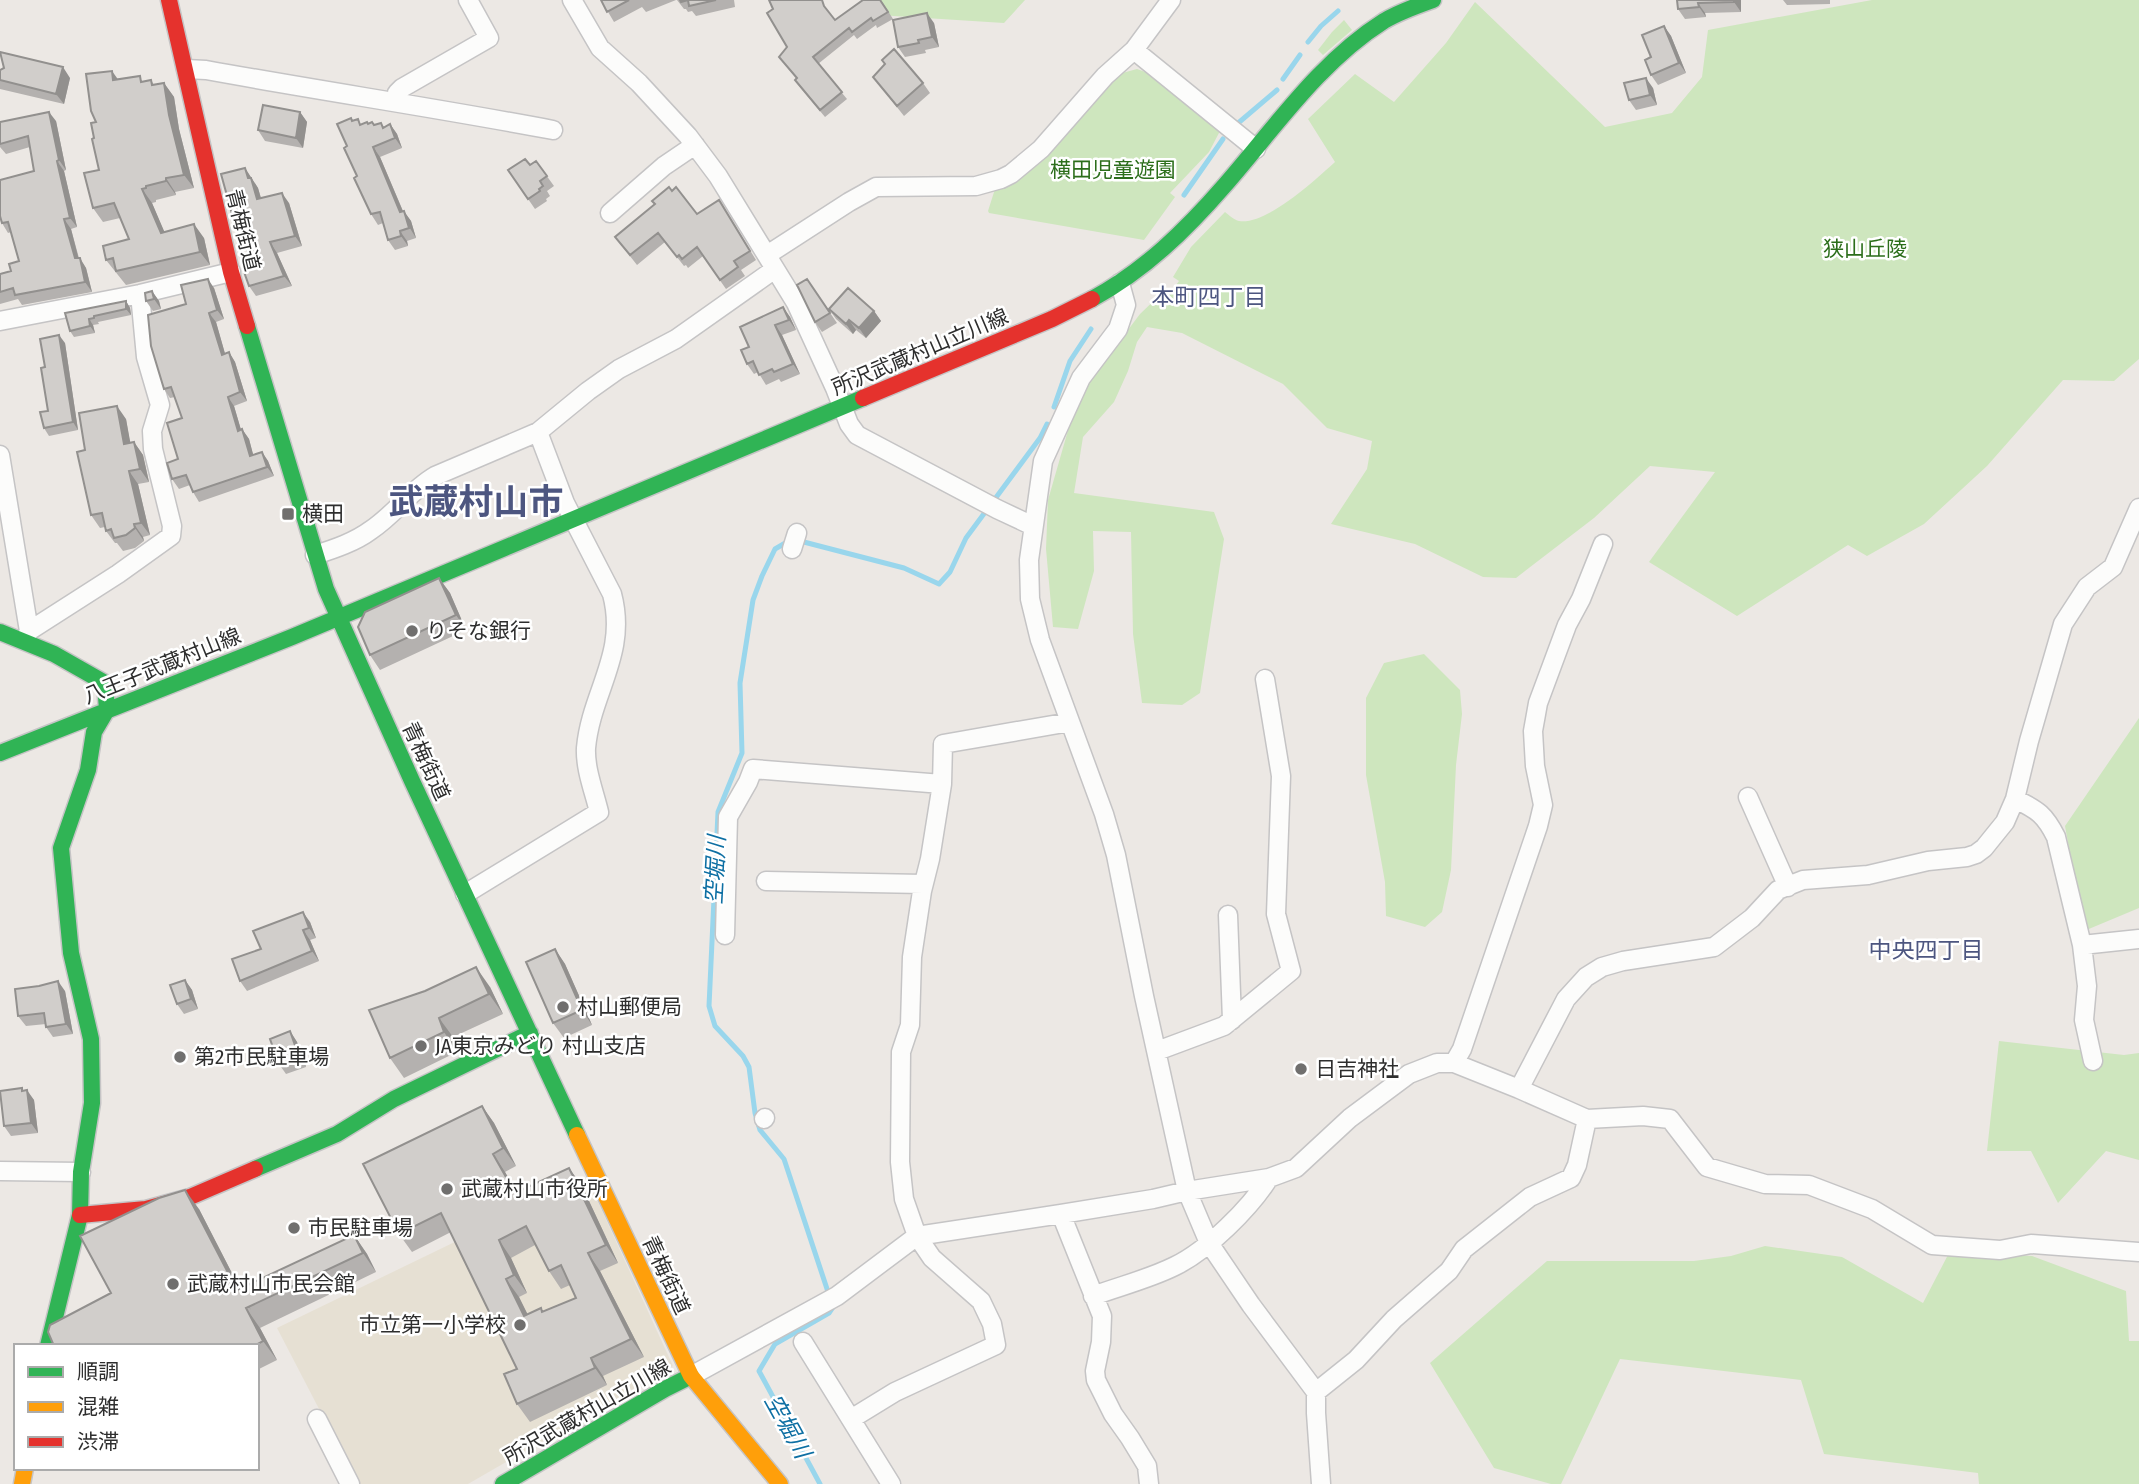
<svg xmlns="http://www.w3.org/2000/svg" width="2139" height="1484" viewBox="0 0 2139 1484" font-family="'Fira Sans Condensed','Noto Sans JP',sans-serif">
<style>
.education{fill:#e6e0d3}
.green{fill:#cee6be}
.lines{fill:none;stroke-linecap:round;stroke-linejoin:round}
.stream{stroke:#99d6ec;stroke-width:5}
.street-casing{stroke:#c5c4c5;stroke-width:21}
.fast-casing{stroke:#c5c4c5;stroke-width:19}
.slow-casing{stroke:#c5c4c5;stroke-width:19}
.jam-casing{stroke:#c5c4c5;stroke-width:19}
.street{stroke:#fcfcfb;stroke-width:18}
.fast{stroke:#30b455;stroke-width:16}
.slow{stroke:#ff9f0a;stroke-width:16}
.jam{stroke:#e5322d;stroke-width:16}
.wall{fill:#b4b1af;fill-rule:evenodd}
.shaded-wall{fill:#92908e}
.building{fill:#d1cecb;stroke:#92908e;stroke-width:2;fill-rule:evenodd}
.poi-dot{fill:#706f6e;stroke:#fff;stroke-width:2.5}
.labels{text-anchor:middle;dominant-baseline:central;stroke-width:5;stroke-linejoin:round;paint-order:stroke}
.park-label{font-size:21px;fill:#2c6e1b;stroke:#fff}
.street-label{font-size:21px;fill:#2e2e2e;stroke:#fff}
.poi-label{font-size:21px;fill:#2e2e2e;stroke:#fff;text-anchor:start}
.neighbourhood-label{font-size:23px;fill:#4d5680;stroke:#fff}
.water-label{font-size:23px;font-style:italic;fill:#0d6fa3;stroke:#fff}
.town-label{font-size:35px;font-weight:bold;fill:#4d5680;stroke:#fff}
</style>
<rect width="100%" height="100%" fill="#ece8e4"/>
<!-- education -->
<path class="education" d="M587 1178 673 1366 468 1484H358L277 1328Z"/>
<!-- green -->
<path class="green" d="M878 0H1025L1004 23 878 15Z
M1872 0H2139V359L2114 381 2063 380 1987 466 1924 524 1867 556 1848 545 1737 616 1649 562 1715 472 1650 466 1594 518 1516 578 1483 577 1415 544 1331 524 1367 469 1372 441 1327 428 1283 384 1182 333 1147 327 1137 342 1128 371 1114 402 1083 437 1074 493 1214 512 1224 539 1200 693 1182 705 1142 703 1133 634 1131 532 1093 531 1094 571 1078 629 1053 627 1046 549 1048 500 1071 420 1091 379 1140 314 1166 289 1171 292 1179 281 1173 277 1191 247 1225 212C1229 215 1234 220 1239 221 1267 225 1315 180 1335 162L1308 119 1355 74 1394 102 1446 43 1475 2 1605 127 1672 113 1702 77 1708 30Z
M1344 20 1352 30 1323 55 1318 50 1332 32Z
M1137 69 1151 74 1220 131 1209 152 1170 193 1175 197 1144 240 989 213 988 211 995 189 1010 186 1022 175 1115 75Z
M1424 654 1460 690 1462 714 1456 765 1451 870 1442 912 1425 927 1386 916 1385 882 1366 775V698L1384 663Z
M2139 718V908L2084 931 2065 826Z
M1999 1041 2124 1055 2139 1053V1160L2106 1151 2058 1203 2031 1151H1987Z
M1765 1246 1842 1257 1923 1303 1950 1251 2032 1256 2126 1291 2129 1341H2139V1484H1979L1978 1473 1824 1454 1801 1380 1620 1359 1561 1484H1551L1494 1468 1430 1363 1547 1261H1694L1731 1256Z"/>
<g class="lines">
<!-- stream -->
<path class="stream" d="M1308 42 1321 26 1338 11
M1283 79 1300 55
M1237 124 1277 90
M1184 195 1223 139
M1054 407 1070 361 1091 329
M820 1484 759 1371 775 1344 829 1313 833 1307 784 1159 760 1130 755 1113 749 1067 743 1056 715 1026 709 1006 718 812 742 753 740 683 753 600 762 576 775 549 787 542 800 541 904 568 939 584 950 572 966 538 1040 438 1047 424"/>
<!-- street casing -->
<g class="street-casing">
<path id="street" d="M572 0 600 48 639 83 688 136 718 176 796 303 835 388 849 424 857 435 997 509 1033 526
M1134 50 1256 149
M186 69 206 70C321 91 437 108 553 130
M397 102V93L402 88 489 38 468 0
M610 213 664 166 695 145
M767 255 849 202 876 187 976 186 1001 179 1011 174 1041 149 1105 76 1134 50 1171 0
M1120 283 1126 305 1118 329 1081 378 1043 461 1029 560 1030 599 1040 640 1104 814 1116 855 1144 996 1187 1191 1209 1243 1251 1305 1316 1392V1413L1321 1484
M0 321 140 294 231 272
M0 455 29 631 25 640
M792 549 797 533
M315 555C334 549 355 542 371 530 395 514 411 490 435 476L538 432 588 391 619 369 676 339 775 269
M29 631 118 574 171 536 172 526 153 449 152 431 160 405 146 357 140 294
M1748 797 1788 887
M2015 799C2038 810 2045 815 2056 837L2082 945 2087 986 2084 1020 2093 1061
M766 881 923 884
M465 894 599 812C594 791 585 769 586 748 591 692 628 654 612 594L565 503 538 432
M1228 915 1232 1020
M725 935 728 817 748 782 753 769 942 784
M2082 945 2139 939
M1157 1051 1224 1026 1291 971 1276 914 1281 776 1265 679
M1454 1063 1462 1049 1538 826 1543 805 1535 766 1533 731 1538 703 1567 625 1581 599 1603 544
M1519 1089 1566 999 1586 977 1602 967 1623 961 1714 947 1752 918 1778 890 1803 880 1868 875 1928 861 1967 857 1976 854 1984 848 2005 822 2015 799 2029 741 2063 624 2087 587 2113 567 2139 508
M764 1119 765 1118
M0 1171 81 1172
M1061 1214 1102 1316 1101 1342 1095 1371 1096 1380 1113 1414 1130 1438 1147 1466 1149 1484
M1093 1296C1120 1286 1149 1279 1175 1266 1208 1250 1250 1208 1269 1178
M803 1342 891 1484
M691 1376 837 1296 917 1236 1061 1214 1153 1199 1187 1191 1269 1178 1296 1168 1350 1118 1409 1074 1437 1063H1454L1519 1089 1587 1119 1643 1116 1670 1119 1707 1167 1765 1184 1809 1185 1872 1209 1932 1245 2000 1250 2031 1244 2139 1252
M1316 1392 1356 1360 1394 1319 1449 1271 1464 1249 1530 1197 1571 1178 1577 1165 1587 1119
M317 1419 350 1484
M851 1419 895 1392 996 1345 992 1324 981 1301 932 1258 917 1236 904 1199 900 1162 901 1052 910 1025 912 957 922 891 930 859 942 784 943 744 1070 722"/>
</g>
<!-- fast casing -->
<g class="fast-casing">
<path id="fast" d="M1092 299C1144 271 1186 230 1225 185 1274 129 1319 62 1384 21 1399 12 1416 6 1433 0
M247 326 326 589 412 781 577 1135
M0 632 54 654 105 683 107 710 94 732 88 770 61 848 71 953 91 1039 92 1103 81 1172 80 1215 48 1346
M0 753 292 637 863 398
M255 1169 337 1134 394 1099 530 1033
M503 1484 665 1389 691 1376"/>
</g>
<!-- slow casing -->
<g class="slow-casing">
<path id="slow" d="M577 1135 691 1376 780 1484
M22 1484 25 1468"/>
</g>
<!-- jam casing -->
<g class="jam-casing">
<path id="jam" d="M169 0 231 272 247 326
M863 398 1052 319 1092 299
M80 1215 146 1209 190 1197 255 1169"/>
</g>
<!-- street -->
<use href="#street" class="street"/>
<!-- fast -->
<use href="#fast" class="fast"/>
<!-- slow -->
<use href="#slow" class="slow"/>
<!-- jam -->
<use href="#jam" class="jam"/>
</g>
<!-- wall -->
<path class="wall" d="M601 0H676L646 12 642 7 614 22Z
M677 0H734L735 7 696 16 692 11 688 12 686 9H684Z
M881 0 893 19 877 28 876 25 857 39 854 35 818 64 847 99 825 117 800 87 795 80 797 79 779 57 787 47 773 9 828 11 835 20Z
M1677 0H1741V12L1705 13 1706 17 1685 19 1678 9Z
M1783 0H1830V4L1787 5Z
M934 23 939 47 925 50 926 53 905 57 898 47Z
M1664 26 1671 36 1686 73 1658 85 1651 75V57Z
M885 64 923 83 930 93 904 116 873 77Z
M0 70 70 78 64 104 0 89Z
M118 80 144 82 151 80 154 85 164 83 174 97 179 129 194 188 175 192 176 195 156 200V202L152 203 164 232 204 238 210 265 126 285 106 260 129 239 120 218 103 222 93 208 99 170 94 138 96 122Z
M1653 88 1657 105 1636 110 1629 100Z
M300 112 307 122 303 148 265 141 258 130Z
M351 118 353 121 361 124 375 125 381 123 384 127 390 124 397 134 402 148 380 157 403 211 411 221 416 238 407 241 408 246 395 250 388 240 383 223 378 225 371 214 347 146Z
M56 121 66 170 64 171 77 227 71 229 79 258 86 268 92 292 22 305 18 299 0 304V274L11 271 19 261 11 232 8 233 2 223 34 171 30 147 6 154 0 147V122Z
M536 161 554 186 547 191 550 196 546 199 547 201 535 209 508 170 530 165Z
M245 168 258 188 261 198 289 203 302 246 277 253 292 286 256 296 249 286 252 266 242 230 234 221Z
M719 200 756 260 741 270 745 276 726 289 703 256 688 268 686 265 684 266 665 242 637 265 615 237 655 204 697 214Z
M807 279 837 323 822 332 815 322Z
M214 288 224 319 216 322 225 354 229 352 235 362 247 401 234 406 241 430 242 429 249 439 253 455 262 452 268 461 274 476 199 502 193 492 190 485 179 489 172 479 178 459 182 418 175 397 170 398 164 389 186 304Z
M152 291 159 301 161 309 153 311 146 301Z
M126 301 130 308 131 315 98 322 99 324 93 325 95 333 74 337 70 331 65 313Z
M783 307 790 317 796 330 782 335 800 374 781 382 779 379 766 385 758 372 754 374 747 364 749 347Z
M829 309 874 311 881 321 866 338 856 330 853 334 836 319Z
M65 343 78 430 49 436 44 428 48 411 45 367Z
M126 419 130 443 134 442 143 455 149 482 138 484 150 535 143 537 144 541 135 548 123 551 117 543H115L106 531 105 527 100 528 91 515 85 450Z
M439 578 450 593 466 630 380 670 370 655Z
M310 922 316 938 310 940 319 961 247 991 240 981 261 949Z
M555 949 565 964 592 1025 564 1038 553 1023Z
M185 980 192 990 198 1009 184 1014 177 1004Z
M490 987 503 1014 453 1037 457 1052 404 1078 390 1058 369 1010Z
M65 991 73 1034 53 1037 46 1027V1024L26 1026 18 1016Z
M290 1031 297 1042 306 1067 286 1074 279 1064Z
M24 1091 34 1100 38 1133 11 1136 4 1126Z
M482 1106 494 1123 516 1166 505 1172 517 1193 569 1168 582 1186 618 1263 600 1271 644 1357 603 1376 607 1385 530 1422 517 1404V1369L451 1232 412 1252 399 1234ZM535 1245 549 1271 561 1289 570 1285 576 1298 543 1311 527 1314 519 1297 527 1293 511 1258Z
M199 1209 240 1289 354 1235 367 1254 376 1272 260 1328 277 1360 257 1370V1346H54Z"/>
<!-- shaded-wall -->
<path class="shaded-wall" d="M1734 0H1741V12L1734 2Z
M1698 3 1705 13 1706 17 1699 7Z
M927 13 934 23 939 47 932 37Z
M1664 26 1671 36 1686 73 1679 63Z
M63 67 70 78 64 104 56 94Z
M112 71 122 85 113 80Z
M1646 78 1653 88 1657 105 1650 95Z
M164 83 174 97 179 129 194 188 184 175 169 115Z
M49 112 56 121 66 170 59 160Z
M300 112 307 122 303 148 296 138Z
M390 124 397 134 402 148 395 138Z
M373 147 380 157 407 221 404 211 411 221 416 238 400 212Z
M57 161 64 171 77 227 70 218Z
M245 168 258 188 264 209 257 199 248 178Z
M166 178 175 192 176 195 166 181Z
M142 189 152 203 171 247 161 233Z
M282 193 289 203 302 246 295 236Z
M64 219 71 229 81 268 75 258Z
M194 224 204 238 210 265 200 252Z
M400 231 407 241 408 246 401 236Z
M270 242 277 253 292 286 284 276Z
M80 258 86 268 92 292 85 282Z
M208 279 214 288 224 319 217 310Z
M152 291 159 301 161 309 154 299Z
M126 301 130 308 131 315 126 309Z
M783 307 790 317 796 330 789 320Z
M874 311 881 321 866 338 859 328Z
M209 313 216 322 228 364 222 355Z
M89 319 93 325 95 333 90 326Z
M849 320 856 330 853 334 846 324Z
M775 325 782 335 800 374 793 364Z
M59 335 65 343 78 430 73 422Z
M229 352 235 362 247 401 240 392Z
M228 397 234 406 244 440 238 431Z
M117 406 126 419 133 457 124 444Z
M242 429 249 439 256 465 250 456Z
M134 442 143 455 149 482 140 469Z
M262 452 268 461 274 476 267 467Z
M129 471 138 484 150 535 141 523Z
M134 524 143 537 144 541 135 528Z
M439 578 450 593 466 630 456 615Z
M303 912 310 922 316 938 309 928Z
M303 930 310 940 319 961 312 951Z
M555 949 565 964 592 1025 582 1010Z
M476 967 490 987 503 1014 489 994Z
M185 980 192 990 198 1009 191 999Z
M58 981 65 991 73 1034 66 1024Z
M439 1018 453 1037 457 1052 444 1032Z
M290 1031 297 1042 306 1067 299 1057Z
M22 1088 28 1098 27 1090 34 1100 38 1133 31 1123Z
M482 1106 494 1123 516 1166 503 1148Z
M493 1154 505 1172 527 1211 515 1193Z
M569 1168 582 1186 618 1263 606 1245Z
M185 1190 199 1209 251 1310 237 1290Z
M354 1235 367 1254 376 1272 363 1253Z
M499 1240 511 1258 527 1293 514 1275Z
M588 1253 600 1271 644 1357 631 1339Z
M506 1279 519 1297 537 1333 524 1316Z
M246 1308 260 1328 277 1360 263 1341Z
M591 1358 603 1376 607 1385 595 1368Z"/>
<!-- building -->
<path class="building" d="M601 0H629L607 12Z
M680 0H716L689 6 688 0 681 2Z
M769 0H822L824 6 835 20 863 0H880L888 12 873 21 871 18 852 32 849 28 813 57 842 92 820 110 795 80 797 78 779 57 787 47 767 13 773 9Z
M1677 0H1734V2L1698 3 1699 7 1678 9Z
M927 13 932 37 918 40 919 43 898 47 893 20Z
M1664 26 1679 63 1651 75 1645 60 1651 57 1642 35Z
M894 49 923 83 897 106 873 77 885 64 882 60Z
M0 52 63 67 56 94 0 80V70L4 68Z
M112 71 113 80 140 76 141 82 151 80 152 85 164 83 169 115 184 175 166 178V181L146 186V188L142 189 161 233 194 224 200 252 116 271 113 258 106 260 103 246 129 239 114 203 93 208 84 173 99 170 92 139 94 138 91 123 96 122 91 111 86 74Z
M1646 78 1650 95 1629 100 1624 83Z
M263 105 300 112 296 138 258 130Z
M49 112 59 160 57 161 70 218 64 219 75 258H80L85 282 15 295 13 288 0 292V274L11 271 9 264 19 261 8 222 2 223 0 216V180L34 171 28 136 0 144V122Z
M351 118 352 121 358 119 360 125 367 122 368 124 372 122 374 125 381 123 383 128 390 124 395 138 373 147 400 212 404 211 409 228 400 231 401 236 388 240 380 212 371 214 354 178 357 176 344 148 347 146 337 124Z
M525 159 530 165 536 161 547 176 540 181 543 186 539 189 540 191 528 199 508 170Z
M245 168 248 178H251L257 199 282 193 295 236 270 242 284 276 249 286 243 269 252 266 239 220 234 221 221 174Z
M669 187 672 191 676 187 697 214 719 200 750 251 734 261 738 267 720 280 697 247 682 259 679 255 677 257 658 233 630 255 615 237 655 204 652 201Z
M208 279 217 310 209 313 222 355 229 352 240 392 228 397 238 431 242 429 250 456 262 452 267 467 193 492 186 475 172 479 167 463 178 459 167 423 182 418 171 387 164 389 151 346 148 315 186 304 181 285Z
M807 279 830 313 815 322 797 285Z
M848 288 874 311 859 328 849 320 846 324 829 309Z
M152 291 154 299 146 301 145 293Z
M126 301V309L94 316V318L89 319 90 326 70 331 65 313Z
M783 307 789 320 775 325 793 364 774 372 772 369 759 375 753 361 747 364 741 350 749 347 740 327Z
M59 335 73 422 44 428 40 412 48 411 41 368 45 367 40 339Z
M117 406 124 444 134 442 140 469 129 471 141 523 134 524 135 528 126 535 114 538 111 529 106 531 102 513 91 515 77 452 85 450 79 413Z
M439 578 456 615 370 655 358 627 365 612Z
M303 912 309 928 303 930 312 951 240 981 232 959 261 949 253 931Z
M555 949 582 1010 553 1023 526 962Z
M476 967 489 994 439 1018 444 1032 390 1058 369 1010 425 991Z
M185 980 191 999 177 1004 170 985Z
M58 981 66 1024 46 1027 44 1013 18 1016 15 989 39 986Z
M290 1031 299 1057 279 1064 270 1039Z
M22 1088V1091L27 1090 31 1123 4 1126 0 1091Z
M482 1106 503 1148 493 1154 515 1193 569 1168 606 1245 588 1253 631 1339 591 1358 595 1368 517 1404 504 1374 517 1369 441 1213 399 1234 363 1164ZM526 1226 549 1271 561 1265 576 1298 542 1312 541 1308 524 1316 506 1279 514 1275 499 1240Z
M185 1190 237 1290 354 1235 363 1253 246 1308 263 1341 254 1346H54L48 1332 50 1325 111 1293 80 1236 159 1198Z"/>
<!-- markers -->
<g class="poi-dot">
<rect x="281" y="507" width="14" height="14" rx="3.5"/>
<circle cx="412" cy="631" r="7"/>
<circle cx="563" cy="1007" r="7"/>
<circle cx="421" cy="1046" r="7"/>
<circle cx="180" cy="1057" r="7"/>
<circle cx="1301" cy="1069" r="7"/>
<circle cx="447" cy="1189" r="7"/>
<circle cx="294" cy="1228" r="7"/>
<circle cx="173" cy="1284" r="7"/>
<circle cx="520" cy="1325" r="7"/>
</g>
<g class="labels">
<!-- park labels -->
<g class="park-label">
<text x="1113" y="170">横田児童遊園</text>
<text x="1865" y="249">狭山丘陵</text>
</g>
<!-- street labels -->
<g class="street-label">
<text transform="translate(243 230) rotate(76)">青梅街道</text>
<text transform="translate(920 352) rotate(-23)">所沢武蔵村山立川線</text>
<text transform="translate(162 666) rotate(-22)">八王子武蔵村山線</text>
<text transform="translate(426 761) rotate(65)">青梅街道</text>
<text transform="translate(666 1275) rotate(65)">青梅街道</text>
<text transform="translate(587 1412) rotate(-30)">所沢武蔵村山立川線</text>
</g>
<!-- poi labels -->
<g class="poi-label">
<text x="302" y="514">横田</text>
<text x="426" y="631">りそな銀行</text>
<text x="577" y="1007">村山郵便局</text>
<text x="435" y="1046">JA東京みどり 村山支店</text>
<text x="194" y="1057">第2市民駐車場</text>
<text x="1315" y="1069">日吉神社</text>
<text x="461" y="1189">武蔵村山市役所</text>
<text x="308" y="1228">市民駐車場</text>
<text x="187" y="1284">武蔵村山市民会館</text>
<text x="506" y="1325" text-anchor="end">市立第一小学校</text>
</g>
<!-- neighbourhood labels -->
<g class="neighbourhood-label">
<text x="1209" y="297">本町四丁目</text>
<text x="1926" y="950">中央四丁目</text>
</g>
<!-- water labels -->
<g class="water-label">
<text transform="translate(715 870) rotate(-87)">空堀川</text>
<text transform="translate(788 1426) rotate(61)">空堀川</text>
</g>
<!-- town labels -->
<g class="town-label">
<text x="476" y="502">武蔵村山市</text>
</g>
</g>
<!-- legend -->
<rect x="14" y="1344" width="245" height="126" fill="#ffffff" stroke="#ababab" stroke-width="2"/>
<rect x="28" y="1367" width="35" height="10" fill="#30b455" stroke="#ababab" stroke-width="2"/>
<text x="77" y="1379" font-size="21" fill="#2e2e2e">順調</text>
<rect x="28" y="1402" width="35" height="10" fill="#ff9f0a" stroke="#ababab" stroke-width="2"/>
<text x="77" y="1414" font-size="21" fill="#2e2e2e">混雑</text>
<rect x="28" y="1437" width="35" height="10" fill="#e5322d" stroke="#ababab" stroke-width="2"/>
<text x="77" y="1449" font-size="21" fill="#2e2e2e">渋滞</text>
</svg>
